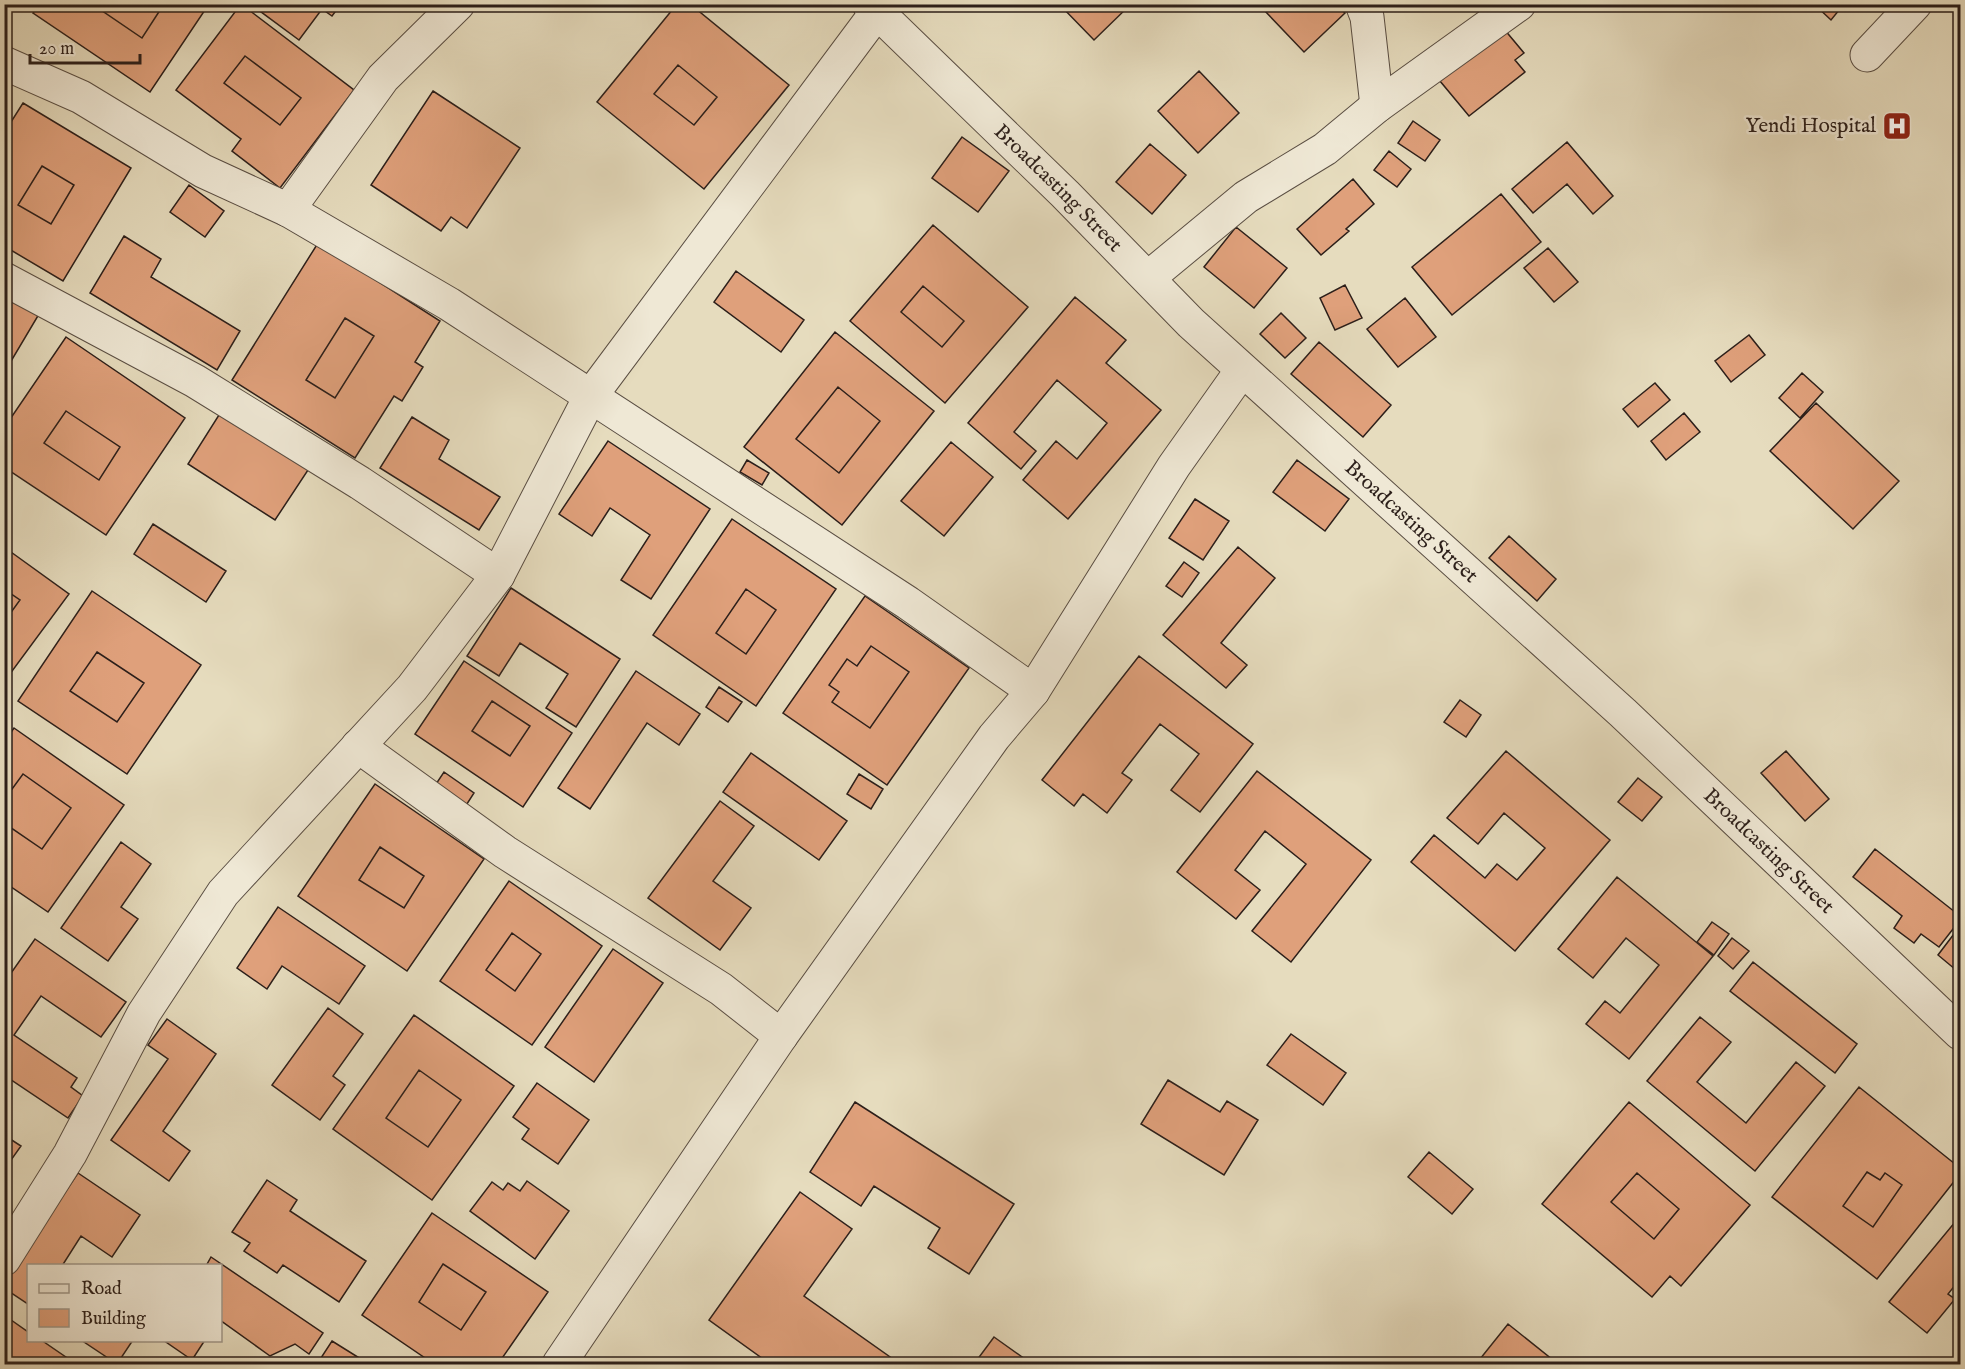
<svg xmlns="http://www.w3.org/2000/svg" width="1965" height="1369" viewBox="0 0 1965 1369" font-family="'IM FELL English',serif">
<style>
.building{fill:#dfa07b;stroke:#2c1f1a;stroke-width:1.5;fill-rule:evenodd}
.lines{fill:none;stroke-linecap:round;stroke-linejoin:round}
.minor-casing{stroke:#5a4e43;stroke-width:35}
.minor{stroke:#efe8d5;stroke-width:33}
.labels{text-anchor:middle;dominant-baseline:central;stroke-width:5;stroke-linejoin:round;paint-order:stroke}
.poi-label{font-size:21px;fill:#2c1f1a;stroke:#efe8d5;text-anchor:end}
.street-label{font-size:21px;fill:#2c1f1a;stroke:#efe8d5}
</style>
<rect width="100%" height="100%" fill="#e6dcbe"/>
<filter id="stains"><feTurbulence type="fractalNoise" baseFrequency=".00333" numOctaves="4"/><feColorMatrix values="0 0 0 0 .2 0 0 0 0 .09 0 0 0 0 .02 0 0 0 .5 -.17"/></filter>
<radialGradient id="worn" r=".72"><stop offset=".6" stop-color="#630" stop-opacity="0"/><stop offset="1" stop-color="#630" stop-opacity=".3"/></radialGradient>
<!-- building -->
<path class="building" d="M39 4H92L142 38 164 4H209L150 92 33 13Z
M92 4H164L142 38Z
M241 4 354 90 280 188 232 151 241 139 176 90ZM245 56 301 98 280 125 224 83Z
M255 4H341L332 16 322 9 299 40 253 6Z
M677 4H690L789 85 704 189 597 102ZM678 65 717 97 694 125 654 94Z
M1059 4H1130V5L1094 40Z
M1270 4H1336L1345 13 1304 52 1264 10Z
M1814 4H1844L1831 20Z
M1504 29 1524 53 1515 60 1525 72 1469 116 1440 81Z
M245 56 301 98 280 125 224 83Z
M678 65 717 97 694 125 654 94Z
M1199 71 1239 113 1198 153 1158 111Z
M433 91 520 148 467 228 451 217 441 231 371 185Z
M23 103 131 168 63 281 4 246V133ZM42 166 74 185 51 224 18 205Z
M1413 121 1440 140 1425 161 1398 143Z
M962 137 1009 171 978 212 932 178Z
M1567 142 1613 196 1593 214 1567 184 1533 213 1512 189Z
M1150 144 1186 175 1152 214 1116 182Z
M1389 151 1411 169 1397 187 1374 170Z
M42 166 74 185 51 224 18 205Z
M1353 179 1374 204 1346 229 1349 231 1321 255 1297 229Z
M189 185 224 211 205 237 170 212Z
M1501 194 1541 242 1452 315 1412 267Z
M933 225 1028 307 945 403 850 321ZM923 286 964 321 942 347 901 312Z
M1236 227 1287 268 1254 308 1204 267Z
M124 236 161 259 151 277 240 331 217 370 90 293Z
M318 243 440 321 415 362 423 367 402 401 394 396 355 458 232 380ZM345 318 374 336 335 398 306 380Z
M1548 248 1578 282 1554 302 1524 268Z
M736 271 804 320 781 352 714 302Z
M4 280 45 304 4 373Z
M1345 285 1362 318 1335 330 1320 298Z
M923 286 964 321 942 347 901 312Z
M1075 297 1126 340 1106 363 1161 410 1068 519 1023 480 1056 441 1077 459 1107 423 1057 380 1014 432 1036 451 1021 469 968 423Z
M1405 298 1436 337 1398 367 1367 329Z
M1281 313 1306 338 1285 358 1260 334Z
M345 318 374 336 335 398 306 380Z
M835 332 934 411 842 525 744 447ZM838 387 880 421 839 473 796 439Z
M1749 335 1765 355 1731 382 1715 361Z
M66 337 185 418 106 535 4 467V428ZM66 411 120 447 99 480 44 443Z
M1319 342 1391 405 1363 437 1291 374Z
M1802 373 1823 392 1800 418 1779 398Z
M1655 383 1670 400 1638 427 1623 409Z
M838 387 880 421 839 473 796 439Z
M1816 403 1899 481 1853 529 1770 451Z
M224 407 312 464 275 520 188 464Z
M66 411 120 447 99 480 44 443Z
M1684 413 1700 432 1666 460 1651 441Z
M412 417 449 440 439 459 500 497 479 530 380 468Z
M608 441 710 509 651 599 621 580 650 535 610 508 592 536 559 514Z
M951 442 993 477 944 536 901 501Z
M747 460 769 473 762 485 740 472Z
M1297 460 1349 499 1325 531 1273 492Z
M1195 499 1229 521 1203 560 1169 538Z
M732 519 836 589 756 706 653 635ZM746 589 776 610 746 654 716 633Z
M153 524 226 571 206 602 134 554Z
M1509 536 1556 579 1537 601 1489 558Z
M4 547 69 594 4 682V622L20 600 4 589Z
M1238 547 1275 578 1221 643 1247 665 1226 688 1163 635Z
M1184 562 1199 573 1182 597 1166 586Z
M511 588 620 659 576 727 546 708 568 674 520 643 499 676 467 656Z
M4 589 20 600 4 622Z
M746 589 776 610 746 654 716 633Z
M92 591 201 665 127 774 18 701ZM97 652 144 683 117 722 70 691Z
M865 596 969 668 887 785 783 713ZM871 646 909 672 870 728 832 702 839 692 829 685 847 659 857 666Z
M871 646 909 672 870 728 832 702 839 692 829 685 847 659 857 666Z
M97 652 144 683 117 722 70 691Z
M1139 656 1253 744 1200 812 1171 790 1199 754 1160 724 1122 773 1132 780 1107 813 1083 794 1074 806 1042 780Z
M464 661 572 733 523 807 415 734ZM492 701 530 726 510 756 472 731Z
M636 671 700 714 679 745 647 723 590 809 558 788Z
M719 687 742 702 728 722 706 707Z
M1460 700 1481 715 1466 737 1444 722Z
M492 701 530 726 510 756 472 731Z
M14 728 124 805 48 912 4 882V823L42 849 71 808 23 774 4 800V742Z
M1506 751 1610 840 1515 951 1411 862 1434 835 1485 878 1497 864 1517 880 1545 848 1504 813 1478 844 1447 818Z
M1786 751 1829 799 1805 821 1761 773Z
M751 753 847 821 819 860 723 792Z
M1257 771 1371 860 1291 962 1252 931 1306 864 1265 831 1235 870 1260 890 1236 919 1177 872Z
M444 772 474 793 465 807 434 787Z
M23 774 71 808 42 849 4 823V800Z
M859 774 883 789 871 809 847 794Z
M1638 778 1662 797 1642 821 1618 802Z
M375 784 484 859 407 971 298 896ZM380 847 424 876 404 908 359 880Z
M720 801 754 826 713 881 751 908 720 950 648 898Z
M121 842 151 864 121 907 138 919 108 961 61 928Z
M380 847 424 876 404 908 359 880Z
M1875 849 1960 916V920L1939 947 1921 934 1914 943 1894 928 1902 916 1853 877Z
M1617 877 1713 956 1629 1059 1586 1024 1605 1001 1620 1013 1659 965 1626 938 1593 978 1558 949Z
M509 881 602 946 532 1045 440 981ZM512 933 541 954 515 991 486 970Z
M278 907 365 966 339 1004 282 966 267 989 237 968Z
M1712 922 1729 934 1714 955 1697 942Z
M1960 926V964L1956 970 1938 955Z
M512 933 541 954 515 991 486 970Z
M1732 938 1749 951 1733 969 1718 956Z
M35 939 126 1002 101 1037 41 996 14 1035 77 1078 71 1087 83 1096 68 1118 4 1075V983Z
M613 949 663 983 594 1082 545 1047Z
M1753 962 1857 1044 1835 1073 1730 991Z
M328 1008 363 1034 333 1076 345 1085 320 1120 272 1085Z
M414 1015 514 1086 432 1200 333 1129ZM419 1070 461 1100 428 1147 386 1118Z
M1700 1017 1731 1042 1697 1082 1746 1123 1796 1062 1825 1086 1755 1171 1647 1081Z
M167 1019 216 1054 163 1131 190 1151 169 1181 111 1140 168 1059 148 1045Z
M1291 1034 1346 1073 1323 1105 1267 1065Z
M419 1070 461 1100 428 1147 386 1118Z
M1168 1080 1220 1112 1227 1101 1258 1120 1224 1175 1141 1124Z
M537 1083 589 1120 558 1164 522 1139 529 1129 513 1117Z
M1859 1087 1960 1168V1174L1877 1279 1772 1197ZM1867 1172 1880 1180 1885 1173 1902 1185 1873 1227 1843 1206Z
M855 1102 1014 1204 969 1274 928 1248 940 1228 874 1186 861 1206 810 1172Z
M1629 1102 1750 1205 1681 1286 1670 1276 1652 1297 1542 1204ZM1637 1173 1679 1209 1654 1239 1611 1202Z
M4 1135 21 1146 4 1170Z
M1429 1152 1473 1189 1452 1214 1408 1177Z
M1867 1172 1880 1180 1885 1173 1902 1185 1873 1227 1843 1206Z
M78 1173 140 1215 112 1257 81 1236 62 1266H28V1304L4 1288V1282Z
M1637 1173 1679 1209 1654 1239 1611 1202Z
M267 1180 297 1200 290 1211 366 1261 339 1302 283 1265 277 1273 244 1251 250 1243 232 1232Z
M527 1181 569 1211 535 1259 470 1211 492 1182 503 1190 508 1183 520 1191Z
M800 1192 852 1229 804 1296 900 1364H770L709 1320Z
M432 1213 548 1292 498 1364H434L362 1315ZM443 1264 486 1292 461 1330 419 1302Z
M1960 1216V1279L1948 1294 1955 1299 1927 1333 1889 1302Z
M211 1257 323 1333 309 1354 295 1344 270 1356 220 1320V1266H206Z
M443 1264 486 1292 461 1330 419 1302Z
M4 1315 28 1332V1340H41L76 1364H4Z
M1508 1324 1558 1364H1476Z
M994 1337 1032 1364H974Z
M81 1340H133L117 1364Z
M163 1340H205L192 1360Z
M332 1341 369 1364H317Z"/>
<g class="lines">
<!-- minor casing -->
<g class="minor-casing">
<g id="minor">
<path id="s1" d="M869 4 1065 194 1191 323 1623 713 1960 1033"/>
<path d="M1362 4 1367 17 1377 106"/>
<path d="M1867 55 1915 4"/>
<path d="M4 63 81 97 203 171 288 210 449 304 908 603 1033 691"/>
<path d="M288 210 383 78 458 4"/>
<path d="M1148 278 1246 197 1325 149 1377 106 1519 4"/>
<path d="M4 279 195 381 360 483 498 575"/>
<path d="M358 746 505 852 721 989 781 1036"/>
<path d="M4 1259 70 1154 144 1013 223 893 412 688 498 575 590 397 877 12"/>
<path d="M559 1364 781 1036 994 737 1033 691 1174 466 1242 370"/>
</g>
</g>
<!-- minor -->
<use href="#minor" class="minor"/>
</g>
<!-- icons -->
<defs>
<g id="hospital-square" transform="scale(1.5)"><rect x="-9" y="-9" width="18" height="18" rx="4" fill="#8f2418" stroke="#efe8d5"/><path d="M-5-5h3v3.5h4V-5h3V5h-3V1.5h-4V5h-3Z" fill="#fff"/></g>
</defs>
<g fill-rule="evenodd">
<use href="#hospital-square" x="1897" y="126"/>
</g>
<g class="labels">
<!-- poi labels -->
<g class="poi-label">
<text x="1876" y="126">Yendi Hospital</text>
</g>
<!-- street labels -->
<g class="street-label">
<text stroke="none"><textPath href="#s1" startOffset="264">Broadcasting Street</textPath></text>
<text stroke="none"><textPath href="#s1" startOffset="750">Broadcasting Street</textPath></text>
<text stroke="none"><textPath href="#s1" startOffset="1236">Broadcasting Street</textPath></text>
</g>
</g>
<!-- margin -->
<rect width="1965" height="1369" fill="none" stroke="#e6dcbe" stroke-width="24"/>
<rect x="6" y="6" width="1953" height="1357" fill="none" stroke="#2c1f1a" stroke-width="3"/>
<rect x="12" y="12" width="1941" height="1345" fill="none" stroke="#2c1f1a" stroke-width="1.5"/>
<!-- legend -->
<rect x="27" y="1264" width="195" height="78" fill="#efe8d5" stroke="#a1988a" stroke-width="1.5"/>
<rect x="39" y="1284" width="30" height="9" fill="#efe8d5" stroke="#a1988a" stroke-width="1.5"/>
<text x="81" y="1294" font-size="18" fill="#2c1f1a">Road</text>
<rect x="39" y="1309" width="30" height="18" fill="#dfa07b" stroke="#a1988a" stroke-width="1.5"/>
<text x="81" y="1324" font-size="18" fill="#2c1f1a">Building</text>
<!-- scale -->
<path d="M30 54v9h110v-9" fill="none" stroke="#2c1f1a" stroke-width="3"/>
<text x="39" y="54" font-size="18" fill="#2c1f1a" stroke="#efe8d5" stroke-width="4.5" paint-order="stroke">20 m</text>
<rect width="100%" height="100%" filter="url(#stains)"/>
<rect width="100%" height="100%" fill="url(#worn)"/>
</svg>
